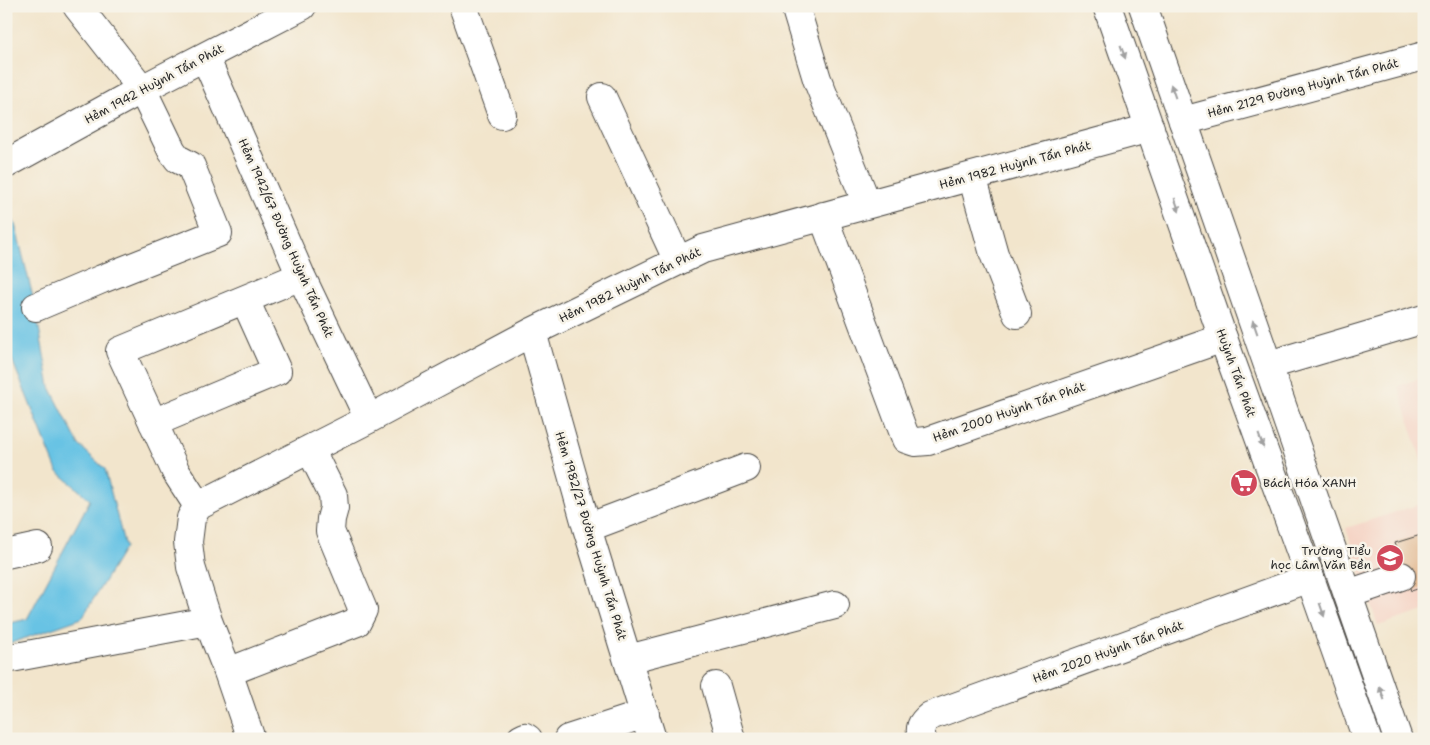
<svg xmlns="http://www.w3.org/2000/svg" width="1430" height="745" viewBox="0 0 1430 745" font-family="'Shantell Sans',sans-serif">
<style>
.built{fill:#f5d2c3}
.water{fill:#67c3e4;stroke:#497788}
.building{fill:#dfb186}
.lines{fill:none;stroke-linecap:round;stroke-linejoin:round}
.minor-casing{stroke:#494743;stroke-width:30}
.major-casing{stroke:#494743;stroke-width:30}
.minor{stroke:#fff;stroke-width:28}
.major{stroke:#fff;stroke-width:28}
.oneway{fill:#a0a0a0}
.labels{text-anchor:middle;dominant-baseline:central;stroke-width:5;stroke-linejoin:round;paint-order:stroke}
.street-label{font-size:12px;fill:#2b2b2b;stroke:#f7f3e8}
.poi-label{font-size:12px;fill:#2b2b2b;stroke:#f7f3e8;text-anchor:start}
</style>
<rect width="100%" height="100%" fill="#f7f3e8"/>
<filter id="ink" filterUnits="userSpaceOnUse"><feTurbulence type="fractalNoise" baseFrequency=".02" numOctaves="2"/><feDisplacementMap in="SourceGraphic" scale="10" xChannelSelector="R" yChannelSelector="G"/><feConvolveMatrix kernelMatrix="1 2 1 2 8 2 1 2 1" color-interpolation-filters="sRGB"/></filter>
<filter id="wash" filterUnits="userSpaceOnUse"><feTurbulence type="fractalNoise" baseFrequency=".0096" numOctaves="4" result="noise"/><feDisplacementMap in="SourceGraphic" scale="20" xChannelSelector="R" yChannelSelector="G"/><feGaussianBlur stdDeviation="1.12" result="paint"/><feColorMatrix in="noise" values="0 0 0 0 0 0 0 0 0 0 0 0 0 0 0 0 0 1.4 0 .05"/><feComposite in="paint" operator="in"/></filter>
<g filter="url(#wash)">
<rect width="100%" height="100%" fill="#f2e5cc"/>
<!-- built -->
<path class="built" d="M1424 377V469L1398 386Z
M1424 503V611L1378 626 1346 528Z"/>
<!-- water -->
<path class="water" d="M6 212 15 224 34 301 50 387 79 445 105 469 125 547 82 618 6 645V624L27 619 90 500 57 471 6 345Z"/>
<g id="blocks">
<!-- building -->
<path class="building" d="M1424 534V587L1411 591 1395 543Z"/>
</g>
</g>
<g filter="url(#ink)">
<use href="#blocks" fill-opacity="0" stroke="#494743" stroke-width="1"/>
<g class="lines">
<!-- minor casing -->
<g class="minor-casing">
<path id="minor" d="M463 6 502 115
M795 6 817 79 867 204
M205 57 301 276 369 419
M602 97 678 261
M1183 121 1424 56
M6 164 142 89 302 6
M972 176 994 254 1017 314
M823 216 906 439 915 442 928 441 1223 338
M36 307 102 279 218 233 191 166 178 159 172 151 142 89 77 6
M532 332 587 528 652 739
M1269 365 1424 319
M153 423 277 371 245 300
M198 506 176 472 120 351 301 276
M587 528 746 468
M6 554 38 547
M1348 594 1401 576
M6 659 208 621
M628 659 835 605
M228 672 357 622 363 610 330 531 331 519 334 508 333 495 310 449
M716 686 731 739
M251 739 228 672 208 621 191 567 188 542 191 518 198 506 369 419 532 332 703 249 1150 128
M521 739 525 737 528 739
M568 739 645 714
M922 739C919 728 921 723 930 716L1310 578"/>
</g>
<!-- major casing -->
<g class="major-casing">
<path id="major" d="M1107 6 1223 338 1310 578 1367 739
M1143 6 1398 739"/>
</g>
<!-- minor -->
<use href="#minor" class="minor"/>
<!-- major -->
<use href="#major" class="major"/>
</g>
<!-- one-way arrows -->
<defs><path id="oneway-solid" d="M-6-.8H1V-3.2L6.5 0L1 3.2V.8H-6Z" transform="scale(1.25)"/></defs>
<g class="oneway">
<use href="#oneway-solid" transform="translate(1123 52) rotate(70)"/>
<use href="#oneway-solid" transform="translate(1173 91) rotate(-109)"/>
<use href="#oneway-solid" transform="translate(1177 205) rotate(71)"/>
<use href="#oneway-solid" transform="translate(1255 327) rotate(-109)"/>
<use href="#oneway-solid" transform="translate(1261 441) rotate(70)"/>
<use href="#oneway-solid" transform="translate(1322 610) rotate(71)"/>
<use href="#oneway-solid" transform="translate(1382 693) rotate(-109)"/>
</g>
</g>
<!-- icons -->
<defs>
<g id="supermarket-disc" transform="scale(1.4375)"><circle r="9.5" fill="#d1495b" stroke="#f7f3e8"/><path d="M-6-5.5h2.5l.6 2H6L4.5 2H-2.5L-4.4-4H-6ZM-1.5 3.2a1.3 1.3 0 1 0 .1 0ZM3 3.2a1.3 1.3 0 1 0 .1 0Z" fill="#fff"/></g>
<g id="school-disc" transform="scale(1.4375)"><circle r="9.5" fill="#d1495b" stroke="#f7f3e8"/><path d="M0-5L7-2L0 1L-7-2ZM-4 1L0 2.5L4 1V4Q0 6-4 4Z" fill="#fff"/></g>
</defs>
<g fill-rule="evenodd">
<use href="#supermarket-disc" x="1244" y="483"/>
<use href="#school-disc" x="1390" y="558"/>
</g>
<g class="labels">
<!-- street labels -->
<g class="street-label">
<text transform="translate(154 84) rotate(-28)">Hẻm 1942 Huỳnh Tấn Phát</text>
<text transform="translate(1303 88) rotate(-15)">Hẻm 2129 Đường Huỳnh Tấn Phát</text>
<text transform="translate(1015 165) rotate(-15)">Hẻm 1982 Huỳnh Tấn Phát</text>
<text transform="translate(286 238) rotate(66)">Hẻm 1942/67 Đường Huỳnh Tấn Phát</text>
<text transform="translate(630 285) rotate(-26)">Hẻm 1982 Huỳnh Tấn Phát</text>
<text transform="translate(1236 373) rotate(70)">Huỳnh Tấn Phát</text>
<text transform="translate(1009 412) rotate(-19)">Hẻm 2000 Huỳnh Tấn Phát</text>
<text transform="translate(591 536) rotate(73)">Hẻm 1982/27 Đường Huỳnh Tấn Phát</text>
<text transform="translate(1108 652) rotate(-20)">Hẻm 2020 Huỳnh Tấn Phát</text>
</g>
<!-- poi labels -->
<g class="poi-label">
<text x="1263" y="483">Bách Hóa XANH</text>
<text x="1371" y="551" text-anchor="end">Trường Tiểu<tspan x="1371" dy="14">học Lâm Văn Bền</tspan></text>
</g>
</g>
<!-- margin -->
<rect width="1430" height="745" fill="none" stroke="#f7f3e8" stroke-width="25"/>
</svg>
